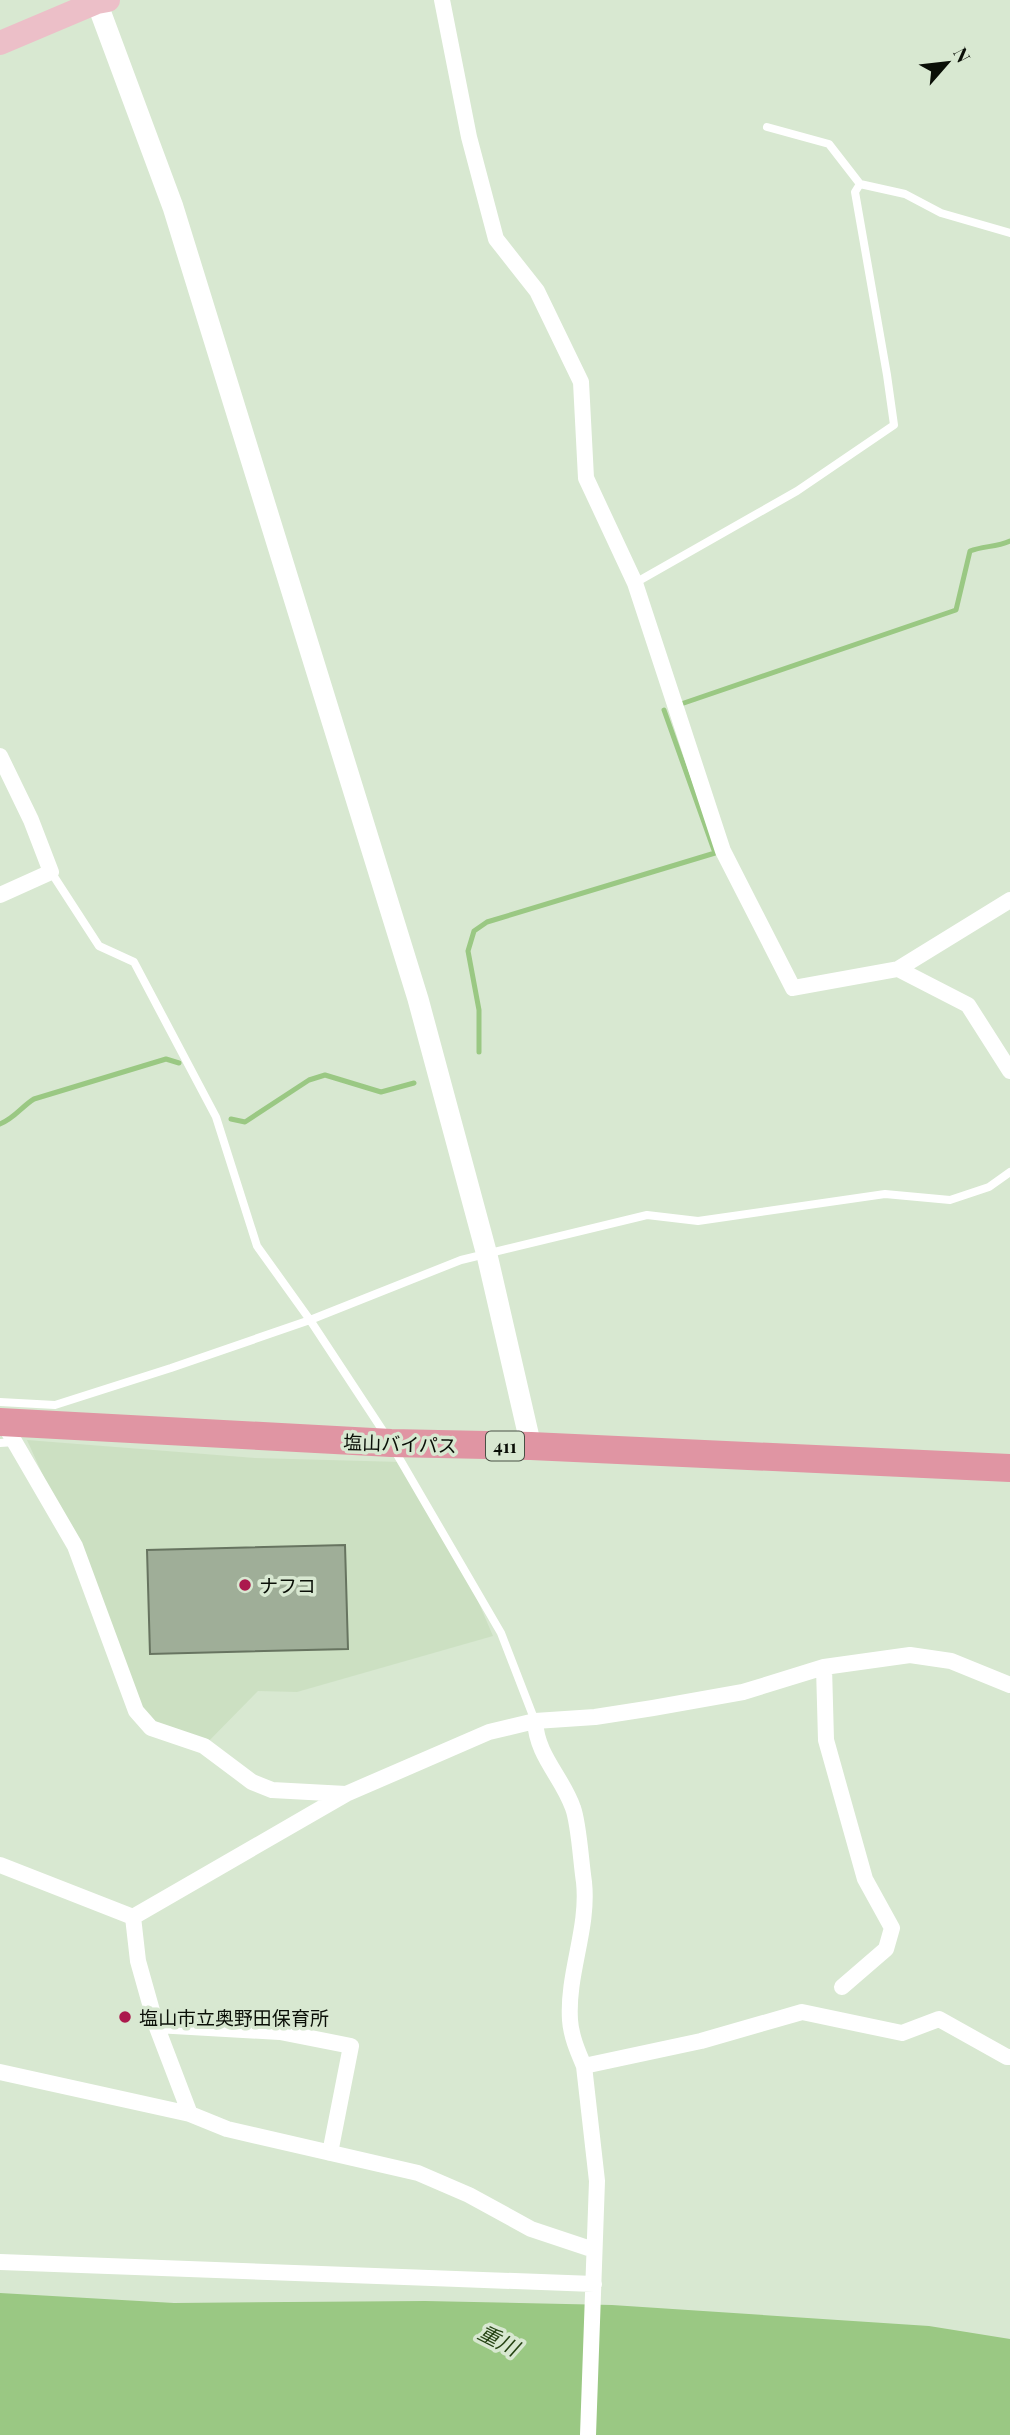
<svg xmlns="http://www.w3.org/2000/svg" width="1010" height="2435" viewBox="0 0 1010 2435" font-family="'Playfair Display','Noto Sans JP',serif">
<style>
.built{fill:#cce0c2}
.water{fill:#9ac883}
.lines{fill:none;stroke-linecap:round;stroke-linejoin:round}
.stream{stroke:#9ac883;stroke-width:5}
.building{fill:#9fae98;stroke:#677460;stroke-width:2}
.lane{stroke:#fff;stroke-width:8}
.street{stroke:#fff;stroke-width:16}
.secondary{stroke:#fff;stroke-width:21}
.primary{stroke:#ecbfc8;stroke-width:24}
.highway{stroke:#e095a3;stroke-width:28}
.poi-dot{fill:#ab194d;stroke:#d8e8d1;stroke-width:2.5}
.labels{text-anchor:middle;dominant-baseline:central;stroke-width:7;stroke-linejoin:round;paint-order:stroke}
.shield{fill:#d8e8d1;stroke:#485044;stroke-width:2}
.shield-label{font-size:18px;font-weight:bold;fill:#0a0f07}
.street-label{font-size:19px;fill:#0a0f07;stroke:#d8e8d1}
.poi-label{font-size:19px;fill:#0a0f07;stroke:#d8e8d1;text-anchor:start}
.water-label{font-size:21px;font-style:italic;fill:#264314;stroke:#d8e8d1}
</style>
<rect width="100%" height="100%" fill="#d8e8d1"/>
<!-- built -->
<path class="built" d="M27 1440 255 1458 401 1462 463 1566 493 1636 297 1692 258 1691 204 1746 151 1728 75 1546Z"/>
<!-- water -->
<path class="water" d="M0 2293 174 2303 425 2301 612 2305 929 2326 1010 2339V2435H0Z"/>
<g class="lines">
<!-- stream -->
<path class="stream" d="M681 704 956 610 970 551C983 546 997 547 1010 541
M479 1052V1010L468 951 474 931 487 922 715 853 664 710
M231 1119 245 1122 309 1080 325 1075 381 1092 414 1083
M0 1124C15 1118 21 1107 34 1099L166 1059 179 1063"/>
</g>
<!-- building -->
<path class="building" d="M345 1545 348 1649 150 1654 147 1550Z"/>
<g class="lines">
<!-- lane -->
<path class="lane" d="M767 127 829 144 860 184
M635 583 797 491 894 425 887 375 855 192 860 184 905 194 941 213 1010 233
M51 872 99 946 134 962 216 1117 257 1246 310 1320 387 1437
M0 1402 55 1405 171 1368 310 1320 461 1260 647 1215 698 1221 885 1194 950 1200 989 1187 1010 1172
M0 1443 15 1442
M395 1451 501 1633 535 1721"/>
<!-- street -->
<path class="street" d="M442 0 469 137 496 239 537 291 581 382 586 478 635 583 723 851 793 988 898 969 1010 900
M0 756 31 820 51 872 0 895
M898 969 968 1005 1010 1071
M3 1422 75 1546 136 1711 151 1728 204 1746 252 1782 272 1790 346 1794
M824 1667 826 1740 865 1879 892 1928 886 1949 842 1987
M535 1721C537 1757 562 1776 573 1808 579 1824 581 1863 584 1882 589 1929 567 1973 570 2020 571 2036 578 2052 584 2066L597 2181 588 2435
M0 1865 133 1917
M133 1917 346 1794 489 1732 535 1721 595 1717 653 1708 743 1692 824 1667 910 1655 951 1661 1010 1685
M133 1917 138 1961 156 2025 190 2114
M156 2025 280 2032 351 2046 330 2153
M584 2066 701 2041 802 2012 902 2033 939 2019 1007 2057H1010
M0 2072 190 2114 227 2129 418 2173 469 2195 531 2229 594 2250
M0 2262 594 2284"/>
<!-- secondary -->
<path class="secondary" d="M96 0 173 207 418 999 487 1255 531 1446"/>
<!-- primary -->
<path class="primary" d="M0 43 97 2 108 0"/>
<!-- highway -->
<path class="highway" d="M0 1422 391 1443 531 1446 1010 1468"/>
</g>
<!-- markers -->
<g class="poi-dot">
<circle cx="245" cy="1585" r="7"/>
<circle cx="125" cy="2017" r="7"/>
</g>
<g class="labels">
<!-- shield labels -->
<rect class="shield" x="486" y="1431.5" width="38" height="29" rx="5"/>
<g class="shield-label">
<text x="505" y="1446">411</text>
</g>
<!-- street labels -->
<g class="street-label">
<text transform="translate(400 1443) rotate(2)">塩山バイパス</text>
</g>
<!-- poi labels -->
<g class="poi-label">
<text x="259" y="1585">ナフコ</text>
<text x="139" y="2017">塩山市立奥野田保育所</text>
</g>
<!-- water labels -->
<g class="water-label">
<text transform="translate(499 2339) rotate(27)">重川</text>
</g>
</g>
<!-- north arrow -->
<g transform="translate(947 63) rotate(62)" stroke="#d8e8d1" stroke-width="5" paint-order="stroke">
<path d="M0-5L12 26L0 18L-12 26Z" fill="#0a0f07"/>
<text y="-10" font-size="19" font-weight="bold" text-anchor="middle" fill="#0a0f07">N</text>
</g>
</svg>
